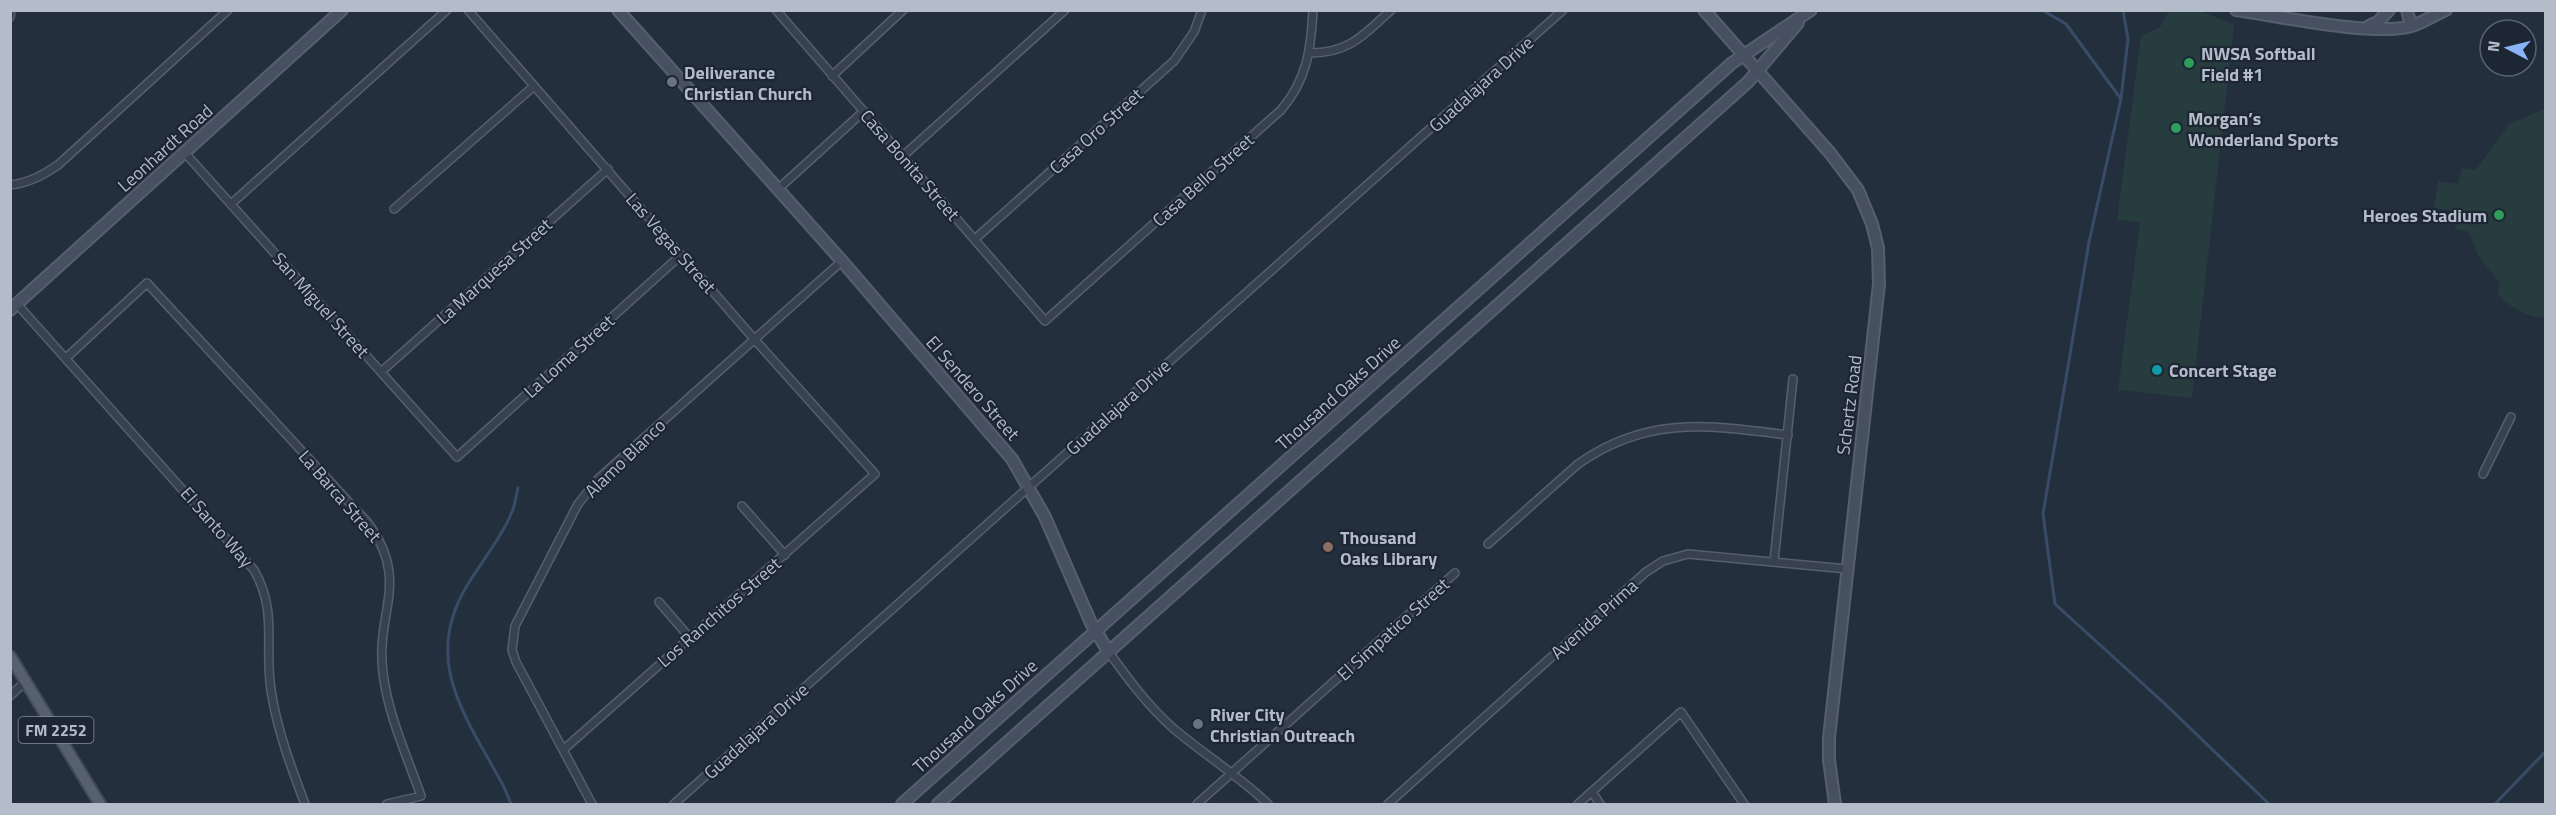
<svg xmlns="http://www.w3.org/2000/svg" width="2556" height="815" viewBox="0 0 2556 815" font-family="'Titillium Web',sans-serif">
<style>
.green{fill:#263c3f}
.lines{fill:none;stroke-linecap:round;stroke-linejoin:round}
.stream{stroke:#394c67;stroke-width:3}
.street-casing{stroke:#565f6c;stroke-width:10}
.secondary-casing{stroke:#565f6c;stroke-width:14}
.primary-casing{stroke:#414a57;stroke-width:14}
.street{stroke:#38414e;stroke-width:7}
.secondary{stroke:#465061;stroke-width:10}
.primary{stroke:#56606e;stroke-width:10}
.leisure-dot{fill:#2e9e5b;stroke:#1d2633;stroke-width:2}
.worship-dot{fill:#6b7280;stroke:#1d2633;stroke-width:2}
.culture-dot{fill:#0f9aa8;stroke:#1d2633;stroke-width:2}
.education-dot{fill:#8d6e63;stroke:#1d2633;stroke-width:2}
.labels{text-anchor:middle;dominant-baseline:central;stroke-width:4.5;stroke-linejoin:round;paint-order:stroke}
.shield{fill:#1d2633;stroke:#878f9c;stroke-width:1.5}
.shield-label{font-size:16px;font-weight:bold;fill:#b4bcc9}
.poi-label{font-size:18px;font-weight:bold;fill:#b4bcc9;stroke:#1d2633;text-anchor:start}
.street-label{font-size:18px;fill:#b4bcc9;stroke:#1d2633}
</style>
<rect width="100%" height="100%" fill="#242f3e"/>
<!-- green -->
<path class="green" d="M2169 11H2201L2234 25 2192 398 2118 390 2140 222 2117 220 2141 36 2160 27Z
M2545 109V318C2525 316 2513 309 2498 295L2500 283 2478 256 2469 232 2455 229 2456 220H2453L2454 211 2434 208 2438 181 2458 184 2462 168 2476 170 2509 124Z"/>
<g class="lines">
<!-- stream -->
<path class="stream" d="M2042 10 2066 24 2121 99
M2123 10 2128 39 2121 99 2089 242 2043 514 2055 604 2164 703 2269 804
M511 804 504 787C467 718 420 661 468 584 480 564 503 535 511 514 515 506 516 496 518 488
M2495 804 2546 751"/>
<!-- street casing -->
<g class="street-casing">
<path id="street" d="M468 10 755 340 875 474 563 750
M776 10 1045 321 1281 110C1307 80 1311 49 1313 10
M10 17 11 10
M1310 53C1349 53 1364 35 1391 10
M832 76 903 10
M185 153 457 457 681 255
M903 156 1065 10
M10 185C29 183 43 175 58 165L228 10
M777 190 864 111
M231 204 447 10
M394 209 534 86
M975 239 1174 61 1194 32 1202 10
M17 304 254 570C278 612 264 645 271 690 277 730 291 767 305 804
M66 358 147 283 368 523C411 582 375 612 383 673 388 715 407 756 421 796L387 804
M381 372 608 169
M2483 474 2511 417
M742 506 785 555
M1488 544 1578 464C1647 415 1709 425 1788 435
M1774 561 1793 379
M659 602 690 638
M1108 651C1128 679 1148 706 1174 729 1205 755 1239 776 1268 804
M10 696 25 682
M1592 792 1600 804
M592 804 516 662 512 650 515 626 578 504 598 479 842 261
M674 804 1563 10
M1197 804 1455 573
M1388 804 1646 572 1663 561 1688 554 1847 569
M1578 804 1681 712 1744 804"/>
</g>
<!-- secondary casing -->
<g class="secondary-casing">
<path id="secondary" d="M618 10 842 261 1012 459 1045 517 1091 623 1108 651
M1704 10 1830 153 1858 190 1872 224 1878 248 1879 284 1829 738V760L1835 804
M2236 10C2279 16 2372 37 2412 26 2423 22 2435 15 2446 10
M2407 10 2411 26
M2369 26 2378 22 2389 10
M10 310 342 10
M902 804 1732 63 1811 10
M938 804 1748 82 1798 23"/>
</g>
<!-- primary casing -->
<g class="primary-casing">
<path id="primary" d="M10 656 100 804"/>
</g>
<!-- street -->
<use href="#street" class="street"/>
<!-- secondary -->
<use href="#secondary" class="secondary"/>
<!-- primary -->
<use href="#primary" class="primary"/>
</g>
<!-- markers -->
<g class="leisure-dot">
<circle cx="2189" cy="63" r="6"/>
<circle cx="2176" cy="128" r="6"/>
<circle cx="2499" cy="215" r="6"/>
</g>
<g class="worship-dot">
<circle cx="672" cy="82" r="6"/>
<circle cx="1198" cy="724" r="6"/>
</g>
<circle class="culture-dot" cx="2157" cy="370" r="6"/>
<circle class="education-dot" cx="1328" cy="547" r="6"/>
<g class="labels">
<!-- shield labels -->
<rect class="shield" x="18.5" y="717" width="75" height="26" rx="4.5"/>
<g class="shield-label">
<text x="56" y="730">FM 2252</text>
</g>
<!-- poi labels -->
<g class="poi-label">
<text x="2201" y="53">NWSA Softball<tspan x="2201" dy="21">Field #1</tspan></text>
<text x="684" y="72">Deliverance<tspan x="684" dy="21">Christian Church</tspan></text>
<text x="2188" y="118">Morgan’s<tspan x="2188" dy="21">Wonderland Sports</tspan></text>
<text x="2487" y="215" text-anchor="end">Heroes Stadium</text>
<text x="2169" y="370">Concert Stage</text>
<text x="1340" y="537">Thousand<tspan x="1340" dy="21">Oaks Library</tspan></text>
<text x="1210" y="714">River City<tspan x="1210" dy="21">Christian Outreach</tspan></text>
</g>
<!-- street labels -->
<g class="street-label">
<text transform="translate(1481 84) rotate(-42)">Guadalajara Drive</text>
<text transform="translate(1096 131) rotate(-42)">Casa Oro Street</text>
<text transform="translate(165 148) rotate(-42)">Leonhardt Road</text>
<text transform="translate(910 165) rotate(49)">Casa Bonita Street</text>
<text transform="translate(1203 180) rotate(-42)">Casa Bello Street</text>
<text transform="translate(671 243) rotate(49)">Las Vegas Street</text>
<text transform="translate(494 271) rotate(-42)">La Marquesa Street</text>
<text transform="translate(321 305) rotate(48)">San Miguel Street</text>
<text transform="translate(569 356) rotate(-42)">La Loma Street</text>
<text transform="translate(973 388) rotate(49)">El Sendero Street</text>
<text transform="translate(1338 393) rotate(-42)">Thousand Oaks Drive</text>
<text transform="translate(1849 405) rotate(-83)">Schertz Road</text>
<text transform="translate(1118 407) rotate(-42)">Guadalajara Drive</text>
<text transform="translate(625 458) rotate(-44)">Alamo Blanco</text>
<text transform="translate(340 496) rotate(49)">La Barca Street</text>
<text transform="translate(217 527) rotate(49)">El Santo Way</text>
<text transform="translate(719 612) rotate(-41)">Los Ranchitos Street</text>
<text transform="translate(1594 619) rotate(-42)">Avenida Prima</text>
<text transform="translate(1393 629) rotate(-42)">El Simpatico Street</text>
<text transform="translate(975 716) rotate(-42)">Thousand Oaks Drive</text>
<text transform="translate(756 731) rotate(-42)">Guadalajara Drive</text>
</g>
</g>
<!-- border -->
<rect width="2556" height="815" fill="none" stroke="#b4bcc9" stroke-width="24"/>
<!-- north arrow -->
<g transform="translate(2508 48) rotate(277)"><circle r="28" fill="#1d2633" stroke="#59626f" stroke-width="1.5"/>
<path d="M0-4.5L10 22L0 15L-10 22Z" fill="#8ab4f8"/>
<text y="-9" font-size="16" font-weight="bold" text-anchor="middle" fill="#b4bcc9">N</text>
</g>
</svg>
